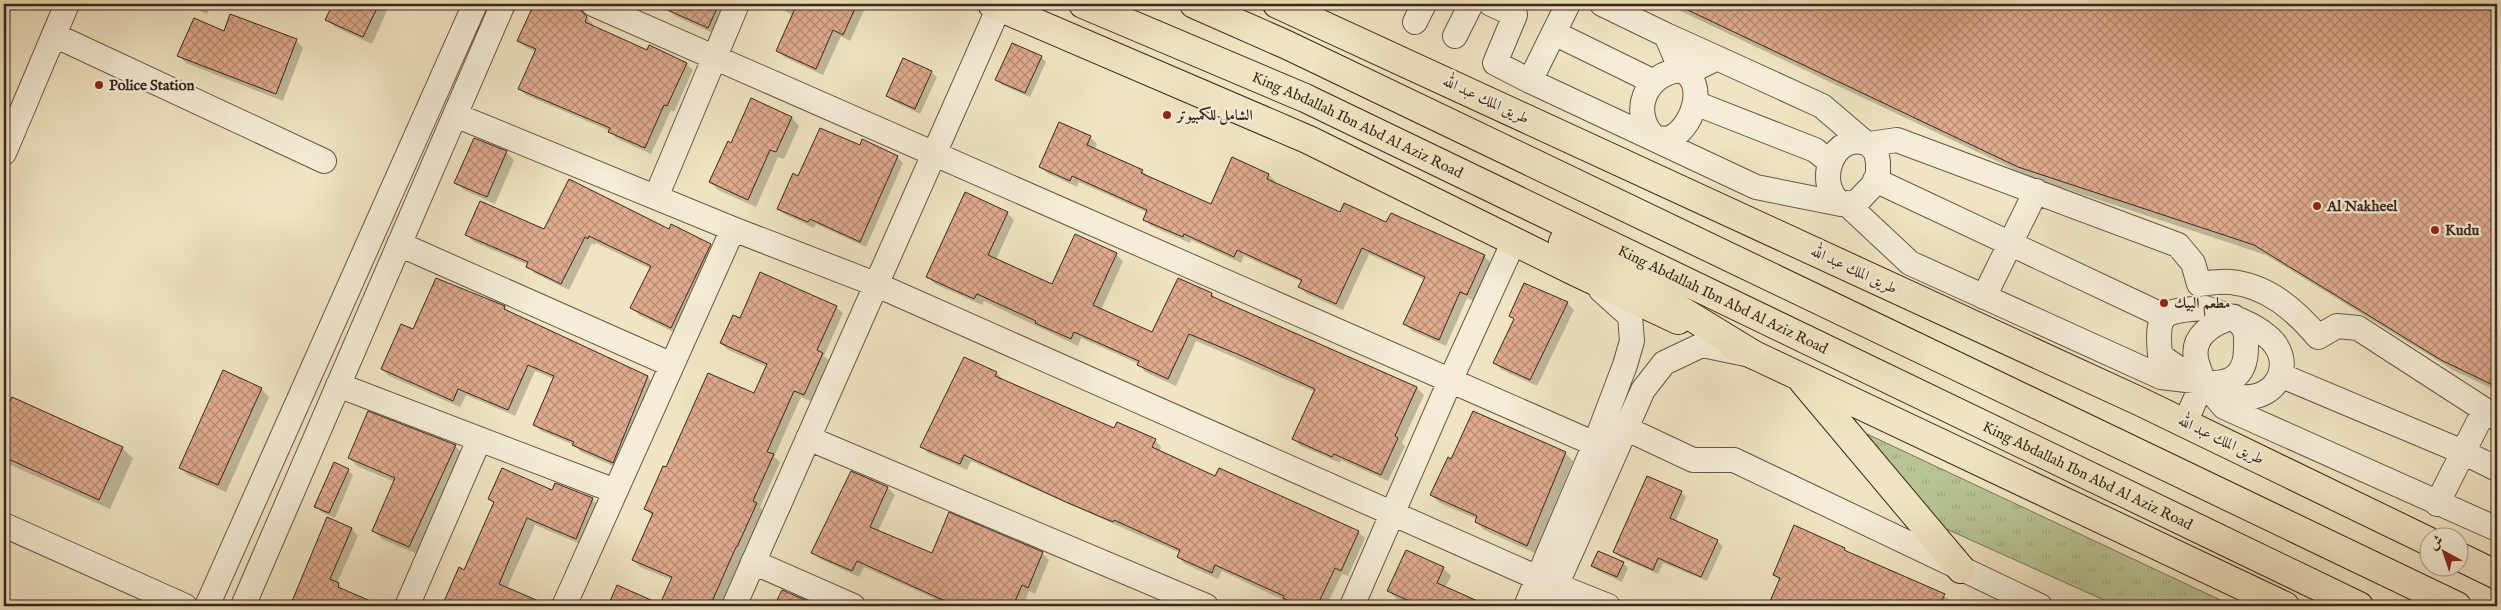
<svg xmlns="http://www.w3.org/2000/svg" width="2501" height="610" viewBox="0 0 2501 610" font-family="'IM FELL English',Amiri,serif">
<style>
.grass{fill:url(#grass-tufts);stroke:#7a7659}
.shadow{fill:#0003}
.building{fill:url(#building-cross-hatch);stroke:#3b271e}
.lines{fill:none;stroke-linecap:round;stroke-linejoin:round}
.minor-casing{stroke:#685647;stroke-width:26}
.major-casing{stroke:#3b271e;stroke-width:30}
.highway-casing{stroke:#3b271e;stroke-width:30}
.minor{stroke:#f5edd7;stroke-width:24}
.major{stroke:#f0e4c2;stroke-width:28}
.highway{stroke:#f0e4c2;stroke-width:28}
.poi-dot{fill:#8f2418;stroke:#f5edd7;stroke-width:2}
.labels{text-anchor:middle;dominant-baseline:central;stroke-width:4.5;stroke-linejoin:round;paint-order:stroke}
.poi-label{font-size:15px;font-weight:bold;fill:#3b271e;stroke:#f5edd7;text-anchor:start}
.street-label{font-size:15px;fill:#3b271e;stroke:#f5edd7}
</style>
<defs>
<pattern id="grass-tufts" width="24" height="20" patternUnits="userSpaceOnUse" patternTransform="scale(1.25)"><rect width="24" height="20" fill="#b8c494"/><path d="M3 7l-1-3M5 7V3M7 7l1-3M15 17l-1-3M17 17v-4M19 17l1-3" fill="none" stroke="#9fa87f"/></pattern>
<pattern id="building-cross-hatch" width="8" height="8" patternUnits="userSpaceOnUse" patternTransform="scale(1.25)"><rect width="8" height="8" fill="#dfaa8e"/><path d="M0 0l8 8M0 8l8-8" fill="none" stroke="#b68a73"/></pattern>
</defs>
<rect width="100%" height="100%" fill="#f0e4c2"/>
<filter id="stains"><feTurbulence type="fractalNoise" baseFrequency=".004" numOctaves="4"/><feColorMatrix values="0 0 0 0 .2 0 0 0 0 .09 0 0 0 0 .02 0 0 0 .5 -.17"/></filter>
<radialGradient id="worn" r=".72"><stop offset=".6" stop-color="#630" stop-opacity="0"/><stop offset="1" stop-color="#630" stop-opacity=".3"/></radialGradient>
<!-- grass -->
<path class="grass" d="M1867 434 2233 606H2117L1942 527Z"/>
<!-- shadow -->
<path class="shadow" d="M184 4H212L207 14Z
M334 4H390L372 44 335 27 327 19Z
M535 4H563L580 12 593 24 592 26 647 51 686 64 693 70 674 112 671 110 651 154 616 138 610 131 526 95 520 89 536 52 525 47 519 41Z
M663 4H729L715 34 675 16 668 9 669 7Z
M778 4H862L865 8 850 41 841 36 823 75 784 57 777 50 793 15 785 11Z
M1666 4H2497V391L2453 370 2266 255 2030 177Z
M296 40 303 48 283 101 186 63 179 55Z
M1041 57 1046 62 1030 97 1002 85 997 80Z
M931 72 937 77 920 114 893 101 887 96Z
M792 118 799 126 784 159 778 157 756 207 718 190 710 182 732 144Z
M1090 137 1097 144 1094 149 1142 171 1149 177 1211 205 1269 175 1275 181 1274 184 1341 213 1387 224 1484 256 1491 263 1474 301 1467 298 1446 346 1412 331 1405 324 1425 280 1369 254 1343 310 1307 294 1300 287 1302 282 1244 256 1241 263 1191 240 1190 243 1151 226 1145 219 1148 213 1079 182 1077 187 1047 173 1040 166Z
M860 147 897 157 903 163 866 247 816 224 814 228 784 214 778 208 799 177Z
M506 152 514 160 495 204 464 190 456 182Z
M1007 213 1014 220 996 260 1053 285 1116 254 1123 261 1101 310 1152 333 1178 279 1212 294 1218 301 1417 388 1424 395 1402 443 1405 446 1388 481 1341 460 1340 463 1301 446 1294 439 1315 392 1196 341 1176 386 1145 372 1139 364 1081 338 1078 346 984 301 982 305 935 284 928 277Z
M544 231H669L711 245 718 252 678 334 639 315 632 308 651 269 596 243 595 245 592 243 569 290 534 273 528 265 474 242 467 235Z
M1567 303 1574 310 1537 386 1502 370 1495 363 1515 320 1510 316Z
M504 307 511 314 648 377 655 385 620 469 581 452 574 445 541 431 534 424 554 379 535 371 515 416 466 395 460 407 389 376 382 369 414 331Z
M836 307 843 313 824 356 829 360 811 401 801 397 774 457 780 462 760 507 763 511 720 605 713 602 712 606H610L618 587 661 605 672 580 640 567 633 560 653 516 645 509 666 469 755 394 767 367 728 350 721 343 740 319Z
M997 373 1003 380 1115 430 1155 440 1161 447 1159 452 1216 478 1358 532 1365 538 1348 576 1342 574 1326 606H1296L1222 571 1218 579 1185 564 1178 557 1180 553 971 461 967 470 928 453 922 446Z
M261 389 269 397 226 492 188 475 180 467Z
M12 398 122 448 133 458 110 509 4 462V417Z
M455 446 463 454 417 554 382 539 374 531 395 482 357 466 349 458Z
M1565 453 1573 461 1535 553 1484 530 1476 522 1477 519 1440 503 1432 495 1452 460Z
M348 470 353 475 335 518 321 512 316 506Z
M852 473 888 488 895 495 878 531 932 554 1042 553 1049 560 1035 594 1029 591 1023 606H951L864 567 859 577 820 559 813 552Z
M555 484 593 500 600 507 583 545 535 525 507 588 548 606H446L465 571 495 504 490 499 552 492Z
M1681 492 1686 497 1675 522 1717 541 1723 546 1707 581 1663 563 1658 574 1620 557 1615 552Z
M328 519 352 529 358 536 337 583 345 592 379 606H292Z
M1845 549 1851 555 1965 606H1770L1780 581 1774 575Z
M1623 563 1628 568 1622 582 1598 571 1592 566Z
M1443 568 1451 576 1445 588 1486 606H1413L1397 599 1389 591Z
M1156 603 1164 606H1155Z"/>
<!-- building -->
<path class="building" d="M333 4H379L363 37 325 20Z
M534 4H566L581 10 587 17 585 22 647 50 649 45 687 63 667 106 664 105 645 148 608 132 610 128 518 89 536 49 517 41Z
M654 4H719L708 28Z
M797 4H857L843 35 833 30 816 69 776 51Z
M1675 4H2497V387L2441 360 2254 245 2018 167Z
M230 14 297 39 276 94 177 56 194 18 224 31Z
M1012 43 1042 56 1025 93 995 80Z
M903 58 932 71 915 109 886 96Z
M751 98 792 117 776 152 770 150 748 200 709 182 728 141 731 143Z
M1059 122 1091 136 1087 145 1143 170 1141 173 1211 204 1232 157 1269 174 1267 179 1340 212 1344 203 1386 222 1391 213 1485 255 1467 295 1460 292 1439 340 1403 324 1425 277 1362 248 1336 304 1298 287 1302 280 1237 250 1234 257 1184 234 1183 237 1143 220 1147 210 1072 176 1070 181 1039 167Z
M820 128 860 145 862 139 898 156 860 242 810 219 808 222 777 209 793 173 798 176Z
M474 138 507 151 487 197 454 183Z
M569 179 669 229 671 224 711 244 671 328 630 308 651 266 589 236 588 239 585 237 561 284 526 267 528 262 465 235 480 201 544 229Z
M965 192 1008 212 988 255 1052 284 1075 234 1117 253 1093 305 1152 332 1178 278 1212 293 1211 296 1417 387 1395 436 1398 438 1381 475 1334 454 1332 457 1292 439 1315 389 1242 356 1189 334 1168 379 1137 365 1139 361 1074 332 1071 339 1035 323 1036 321 977 294 974 299 926 277Z
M760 272 837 306 817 350 823 353 804 395 794 391 767 452 774 454 753 501 757 503 737 547H736L710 606H608L617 585 660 604 672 577 632 560 653 513 644 509 663 466 666 467 708 373 754 393 767 364 720 343 733 315 740 318Z
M436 278 505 306 504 309 648 376 613 463 572 445 574 442 533 425 554 376 528 365 508 410 458 389 453 401 381 369 401 324 413 329Z
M1524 283 1568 302 1530 380 1493 363 1514 319 1509 316Z
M964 357 997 372 995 376 1059 404 1114 428 1117 422 1156 439 1152 447 1215 476 1219 468 1359 531 1341 571 1335 568 1317 606H1300L1283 598 1284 596 1215 565 1212 573 1177 557 1180 550 1114 520 1113 522 1066 502 964 455 960 464 920 447Z
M223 370 262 388 218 485 179 468Z
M12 397 123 447 99 500 4 457V414Z
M368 411 456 445 409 547 372 531 395 478 348 458Z
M1473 411 1566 452 1527 546 1475 522 1477 516 1430 495 1448 457 1451 459Z
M334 462 349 469 329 513 314 507Z
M502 468 552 490 555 483 593 498 576 539 527 518 499 584 550 606H442L459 567 464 570 494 502 488 499Z
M851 471 888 487 870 527 932 553 949 512 1043 552 1028 588 1022 585 1013 606H956L857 561 852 571 811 553Z
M1647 476 1682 491 1670 518 1718 540 1701 577 1658 558 1653 570 1613 552Z
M327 517 352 528 330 579 339 583 338 587 382 606H290Z
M1794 525 1845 548 1844 550 1945 594 1939 606H1768L1780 578 1773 575Z
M1406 550 1444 567 1437 583 1489 606H1421L1387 591Z
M1598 551 1624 562 1617 577 1591 566Z
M782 590 819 606H774Z"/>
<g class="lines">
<!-- minor casing -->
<g class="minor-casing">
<path id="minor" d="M593 4 1595 444 1625 428 1693 460H1734L2040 606
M1491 4 1515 15 1495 63 1530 81
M1568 4 1530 81 1756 187 1841 204 1857 202 1873 185 1878 174V162L1876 152 1869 144C1834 129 1813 183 1841 204
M1602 4 1666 35 1681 70
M1415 22 1424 4
M1554 33 1654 82
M54 35 324 161
M1666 35 1717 58
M1455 36 1471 4
M1681 70C1709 82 1692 132 1667 139 1664 139 1658 138 1655 138 1629 113 1645 73 1681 70Z
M1687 73 1717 58 1822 106 1863 141
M1695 103 1815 150 1830 162
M455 115 733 229 875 284 1538 578 1608 606
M1869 144 1897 140 2178 245 2193 263 2199 284C2209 283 2220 281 2231 282 2268 286 2295 310 2318 337L2337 326 2358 328 2497 418
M4 153 67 4
M1875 180 2164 316
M656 197 737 4
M1848 205 1910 263 2161 377 2203 382 2224 407 2497 529
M399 244 672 365
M1984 297 2036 191
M2205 308C2226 315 2249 321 2267 336 2296 359 2280 401 2240 397 2220 396 2175 367 2160 355 2156 311 2163 311 2205 308Z
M2234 317C2237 321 2242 325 2244 329 2247 334 2246 342 2246 348 2246 377 2229 386 2203 382 2202 376 2199 370 2197 363 2189 336 2213 323 2234 317Z
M2280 375 2463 452 2497 469
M338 385 615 491
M2185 423 2203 382
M808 438 1206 606
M2437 504 2484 411
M4 525 185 606
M753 562 853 606
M207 606 475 4
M243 606 503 4
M407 606 479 440
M564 606 733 229
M734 606 999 7
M1352 606 1450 381 1514 241
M1526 606 1595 444 1625 365 1632 341 1630 316 1601 290
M1547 606 1643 390 1664 363 1702 345 1746 354"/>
</g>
<!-- major casing -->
<g class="major-casing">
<path id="major" d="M992 4 1309 140 1578 273 1678 320
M1277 4 2141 402 2428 541
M1733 345 2285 606
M1803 381 1961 569
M2458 556 2497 575"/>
</g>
<!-- highway casing -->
<g class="highway-casing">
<g id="highway">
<path id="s1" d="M1083 4 1305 98 2359 606"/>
<path d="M1194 4 1287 45 2457 606"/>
<path d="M1563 242 1628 278 1754 355"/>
</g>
</g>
<!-- minor -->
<use href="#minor" class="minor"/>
<!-- major -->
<use href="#major" class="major"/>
<!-- highway -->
<use href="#highway" class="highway"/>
</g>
<!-- markers -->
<g class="poi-dot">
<circle cx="99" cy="85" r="5"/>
<circle cx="1167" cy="115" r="5"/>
<circle cx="2317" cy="206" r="5"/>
<circle cx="2435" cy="230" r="5"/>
<circle cx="2164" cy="303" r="5"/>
</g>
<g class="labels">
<!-- poi labels -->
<g class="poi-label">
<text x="109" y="85">Police Station</text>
<text x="1177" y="115">الشامل للكمبيوتر</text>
<text x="2327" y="206">Al Nakheel</text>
<text x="2445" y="230">Kudu</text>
<text x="2174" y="303">مطعم البيك</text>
</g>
<!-- street labels -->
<g class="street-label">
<text transform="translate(1486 100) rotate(25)">طريق الملك عبد الله</text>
<text stroke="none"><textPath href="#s1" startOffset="300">King Abdallah Ibn Abd Al Aziz Road</textPath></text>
<text transform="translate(1854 270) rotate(25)">طريق الملك عبد الله</text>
<text stroke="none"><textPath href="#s1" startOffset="705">King Abdallah Ibn Abd Al Aziz Road</textPath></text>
<text transform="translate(2221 440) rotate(26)">طريق الملك عبد الله</text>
<text stroke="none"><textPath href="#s1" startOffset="1110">King Abdallah Ibn Abd Al Aziz Road</textPath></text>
</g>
</g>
<!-- margin -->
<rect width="2501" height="610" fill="none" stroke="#f0e4c2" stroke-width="20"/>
<rect x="5" y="5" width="2491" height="600" fill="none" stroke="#3b271e" stroke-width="2.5"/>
<rect x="10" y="10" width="2481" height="590" fill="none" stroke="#3b271e"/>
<!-- north arrow -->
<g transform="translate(2444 552) rotate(320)"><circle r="24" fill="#f5edd7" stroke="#ab9e8d"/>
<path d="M0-4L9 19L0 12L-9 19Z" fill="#8f2418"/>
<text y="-8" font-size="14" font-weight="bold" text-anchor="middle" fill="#3b271e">ش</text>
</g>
<rect width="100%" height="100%" filter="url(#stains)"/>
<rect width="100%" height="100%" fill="url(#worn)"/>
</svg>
